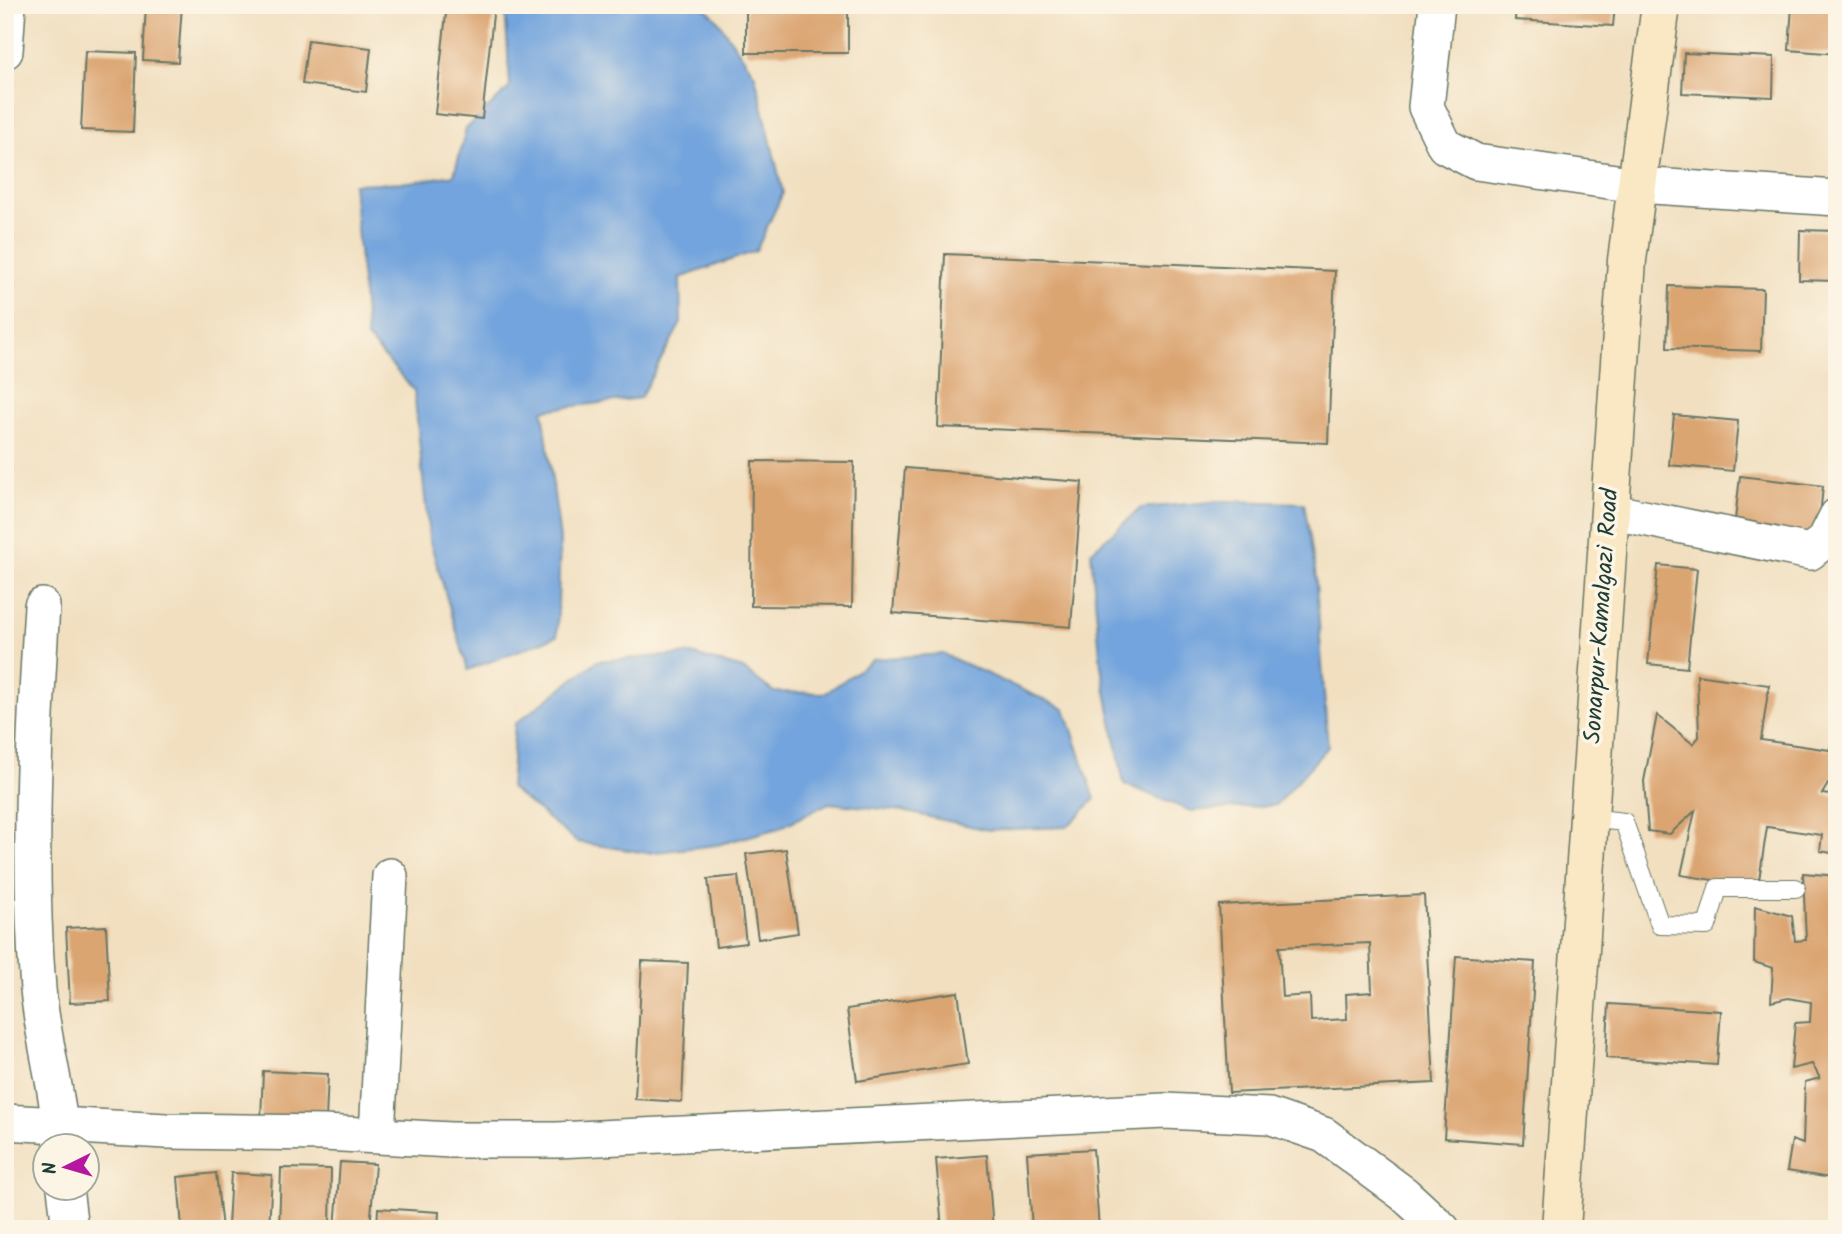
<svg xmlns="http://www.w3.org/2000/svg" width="1842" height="1234" viewBox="0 0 1842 1234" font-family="Kalam,sans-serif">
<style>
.water{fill:#73a4dd;stroke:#497088;stroke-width:2}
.building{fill:#dba572;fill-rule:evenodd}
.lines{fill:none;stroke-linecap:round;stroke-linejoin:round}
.lane-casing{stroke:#687665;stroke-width:20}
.street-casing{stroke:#687665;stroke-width:38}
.secondary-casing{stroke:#687665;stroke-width:41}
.lane{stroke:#fff;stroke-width:18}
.street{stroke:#fff;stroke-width:35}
.secondary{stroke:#fae7c3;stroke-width:38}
.labels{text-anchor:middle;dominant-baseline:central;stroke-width:7;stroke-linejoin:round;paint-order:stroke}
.street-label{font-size:24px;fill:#1f3d34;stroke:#fcf5e5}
</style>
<rect width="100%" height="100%" fill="#fcf5e5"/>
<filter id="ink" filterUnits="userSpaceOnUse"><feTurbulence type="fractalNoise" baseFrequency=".0143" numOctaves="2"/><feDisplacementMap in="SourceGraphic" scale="14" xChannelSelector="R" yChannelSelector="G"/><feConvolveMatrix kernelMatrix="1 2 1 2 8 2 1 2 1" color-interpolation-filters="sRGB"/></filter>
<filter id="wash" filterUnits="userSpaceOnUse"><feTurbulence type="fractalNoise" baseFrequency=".00686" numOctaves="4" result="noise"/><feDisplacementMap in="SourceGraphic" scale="28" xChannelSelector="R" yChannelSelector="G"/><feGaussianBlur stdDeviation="1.57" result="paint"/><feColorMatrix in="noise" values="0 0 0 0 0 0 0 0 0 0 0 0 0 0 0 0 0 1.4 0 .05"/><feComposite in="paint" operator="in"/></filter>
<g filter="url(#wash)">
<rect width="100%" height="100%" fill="#f1dfc0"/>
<!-- water -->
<path class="water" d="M505 5H702L716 18 755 75 783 193 756 251 680 278 681 323 640 398 543 410 560 539 557 636 468 670 429 538 414 390 367 338 353 184 409 182 454 175 466 129 510 87Z
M1224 501 1304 503 1315 569 1328 747 1276 805 1191 811 1124 784 1101 666 1091 552 1141 508Z
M691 654 743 669 774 692 826 693 874 659 943 654 1065 709 1095 799 1067 827 988 830 902 811 829 803 779 828 717 845 647 853 577 842 510 788 515 724 597 661Z"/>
<g id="blocks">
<!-- building -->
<path class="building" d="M146 5H182L178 62 143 60Z
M447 5H494L482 119 435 114Z
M746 5H848V53H746Z
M1516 5H1615L1613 26 1515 20Z
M1792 5H1837V54L1789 50Z
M308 40 371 48 366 92 302 84Z
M85 51 136 53 133 132 81 130Z
M1684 53 1774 57 1773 97 1682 93Z
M1800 230 1837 231V281L1799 280Z
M945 254 1335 271 1328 443 938 427Z
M1669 286 1763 289 1761 351 1667 348Z
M1674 415 1738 421 1733 471 1669 465Z
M752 461 854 462 852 607 751 606Z
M905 468 1082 482 1071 627 893 613Z
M1740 476 1823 486 1818 538 1734 529Z
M1658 565 1697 569 1687 668 1648 664Z
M1697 675 1769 685 1761 740 1830 750 1834 723 1837 724V769L1822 794 1837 796V854L1820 851 1822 835 1767 827 1758 887 1681 875 1695 811 1670 834 1648 831 1644 781 1657 715 1693 744 1699 737Z
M786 849 798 933 758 939 746 854Z
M1803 873 1837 876V1179L1787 1171 1792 1140 1803 1144 1805 1082 1820 1078 1812 1064 1791 1069 1795 1023 1810 1022 1811 1002 1788 998 1771 1002 1773 968 1754 962 1755 906 1792 916 1795 941 1806 940Z
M738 876 746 943 716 947 708 879Z
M1424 895 1434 1083 1229 1093 1219 905ZM1370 943 1372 992 1346 994 1347 1019 1311 1021 1310 995 1282 997 1279 947Z
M106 926 110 1001 70 1003 66 928Z
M1456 956 1535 962 1523 1144 1444 1138Z
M642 961 688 963 682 1102 635 1099Z
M958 992 968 1064 857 1081 847 1009Z
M1609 1004 1721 1011 1717 1065 1606 1058Z
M263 1071 328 1074 326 1120 261 1118Z
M1093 1149 1099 1229H1032L1027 1153Z
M987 1155 993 1229H942L936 1159Z
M340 1162 375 1164 370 1229H335Z
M281 1168 331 1169 330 1229H279Z
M216 1173 222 1229H182L178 1177Z
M231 1173 272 1175 269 1228 228 1226Z
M378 1208 439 1212 438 1229H377Z"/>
</g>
</g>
<g filter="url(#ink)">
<use href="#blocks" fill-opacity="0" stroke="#687665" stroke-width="2"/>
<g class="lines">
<!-- lane casing -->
<g class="lane-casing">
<path id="lane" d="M1589 818 1624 822 1660 925 1707 926 1718 888H1796"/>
</g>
<!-- street casing -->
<g class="street-casing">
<path id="street" d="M1437 5 1426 107 1445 146 1476 162 1637 185 1837 198
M5 51 8 5
M1609 511 1810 552 1825 540 1837 516
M42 606C34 734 28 861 38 989 43 1042 59 1094 62 1146
M5 1122 166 1131 324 1133 451 1140H557L1165 1111 1269 1116 1324 1135 1404 1194 1442 1229
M377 1136 390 876
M65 1188 70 1229"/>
</g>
<!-- secondary casing -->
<g class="secondary-casing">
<path id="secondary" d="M1561 1229 1627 260 1661 5"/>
</g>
<!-- lane -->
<use href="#lane" class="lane"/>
<!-- street -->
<use href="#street" class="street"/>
<!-- secondary -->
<use href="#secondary" class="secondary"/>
</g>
</g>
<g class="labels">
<!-- street labels -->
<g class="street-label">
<text transform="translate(1602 616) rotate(-86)">Sonarpur-Kamalgazi Road</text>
</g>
</g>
<!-- margin -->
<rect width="1842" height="1234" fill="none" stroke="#fcf5e5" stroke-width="28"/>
<!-- north arrow -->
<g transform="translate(66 1167) rotate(265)"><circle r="33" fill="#fcf5e5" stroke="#a4ab9e" stroke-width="2"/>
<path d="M0-5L12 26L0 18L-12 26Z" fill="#b5179e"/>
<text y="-10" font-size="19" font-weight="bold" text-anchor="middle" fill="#1f3d34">N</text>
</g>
</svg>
